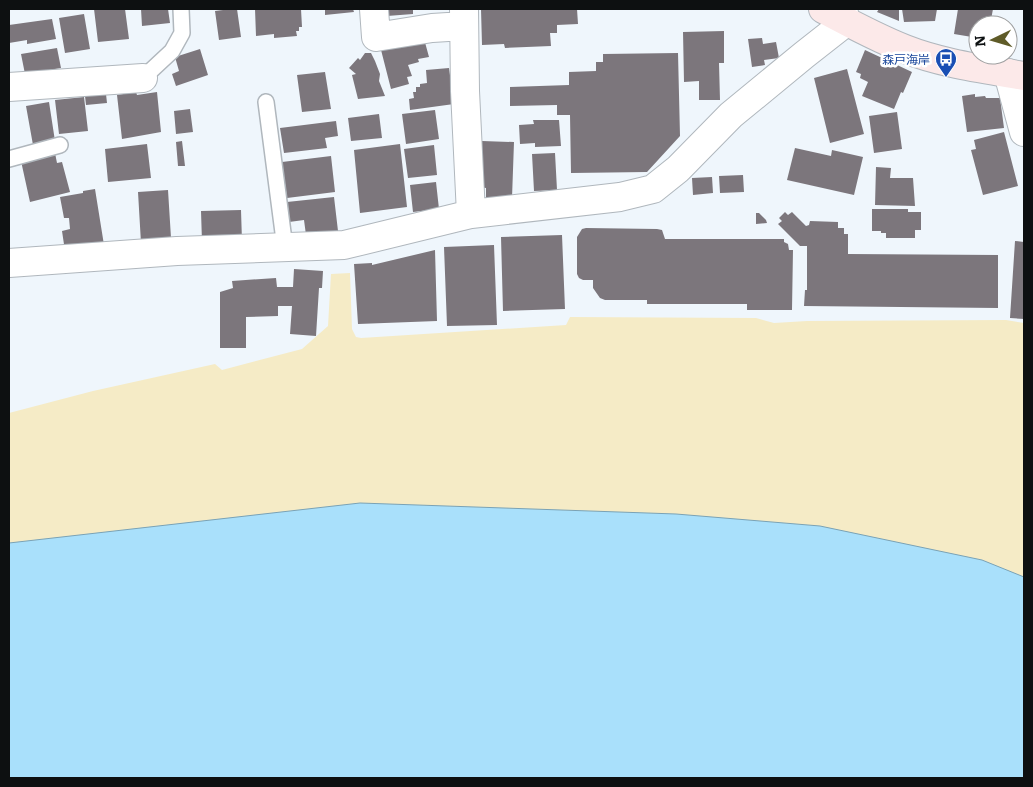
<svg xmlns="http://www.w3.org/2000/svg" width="1033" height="787" viewBox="0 0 1033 787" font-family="Literata,'Noto Sans JP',serif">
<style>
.sand{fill:#f5ebc6}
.water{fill:#a9e0fb;stroke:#7aa2b5}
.building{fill:#7c767c}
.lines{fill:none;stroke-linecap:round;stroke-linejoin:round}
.lane-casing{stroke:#b0b7bd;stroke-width:18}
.street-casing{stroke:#b0b7bd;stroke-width:30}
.secondary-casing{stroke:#b0b7bd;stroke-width:30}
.lane{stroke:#fff;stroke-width:15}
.street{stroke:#fff;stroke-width:28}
.secondary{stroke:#fce9e9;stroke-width:28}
.labels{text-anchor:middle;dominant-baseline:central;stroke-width:5;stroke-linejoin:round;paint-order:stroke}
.transit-label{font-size:12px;fill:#164399;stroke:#fff;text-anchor:end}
</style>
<rect width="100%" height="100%" fill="#eff6fc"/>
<!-- sand -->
<path class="sand" d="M350 273 352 329 356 337 361 338 566 325 570 317 756 318 774 323 807 321 1006 320 1024 323V634L9 573V413L93 391 215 364 222 370 302 349 328 326 331 274Z"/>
<!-- water -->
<path class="water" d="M360 503 676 514 820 526 982 560 1024 577V778H9V543Z"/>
<!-- building -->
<path class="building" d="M94 9H125L129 39 98 42Z
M141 9H168L170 23 142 26Z
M222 9H237L241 37 219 40 215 11 223 10Z
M255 9H301L302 27H299V31H296L297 36 274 38V34L256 36Z
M325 9H353L354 12 325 15Z
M387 9H413V14L387 16Z
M481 9H577L578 24 557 25V33H550L551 46 505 48 504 44 482 45Z
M879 9H899V21L877 12Z
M902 9H937L935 21 904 22Z
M958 9H993L990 25H978V38L954 34Z
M84 14 90 49 65 53 59 18Z
M52 19 56 39 27 44V40L9 43V25Z
M724 31V63H719L720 100H699V81L684 82 683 32Z
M423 35 429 57 418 59 419 62 408 65 412 76 407 77 409 84 391 89 380 46Z
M762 38 763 44 776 42 779 58 764 60 765 65 752 67 748 39Z
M57 48 61 68 25 74 21 54Z
M200 49 208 75 176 86 172 74 179 71 175 57Z
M865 50 912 72 903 93 901 92 894 109 862 96 868 82 860 78 861 74 856 72Z
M365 53H371L375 61 380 74 379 81 385 96 358 99 352 75 356 74 349 68 358 58 360 60Z
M678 53 680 136 647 172 571 173 570 115H557V105L510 106V87L569 85V72L596 71V62H603V54Z
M449 68 454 104 410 110 409 99 414 98 413 92H416V87H420V84L427 83 426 70Z
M847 69 864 134 830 143 814 78Z
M325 72 331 109 302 112 297 75Z
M136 92 137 95 157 92 161 132 122 139 117 95Z
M106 94 107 103 86 105 85 96Z
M975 94V97L985 96 986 98H1000L1004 128 967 132 962 96Z
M84 97 88 131 59 134 55 100Z
M49 102 55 141 33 145 26 106Z
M190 109 193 132 176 134 174 111Z
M435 110 439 139 406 144 402 114Z
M897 112 902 149 874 153 869 116Z
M379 114 382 138 351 141 348 118Z
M533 120H559L561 146 535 147V143L520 144 519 125 534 124Z
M336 121 338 136 325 138 327 148 284 153 280 128Z
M1004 132 1018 186 983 195 971 150 976 149 974 140Z
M182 141 185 166H178L176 142Z
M482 141 514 142 512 198 486 202V188L480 187Z
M147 144 151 178 108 182 105 149Z
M400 144 407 207 360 213 354 150Z
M434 145 437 175 408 178 404 149Z
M795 148 831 156 832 150 863 157 854 195 787 180Z
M55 153 57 163 62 162 70 192 30 202 21 161Z
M555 153 557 190 534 191 532 154Z
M331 156 335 192 287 198 282 162Z
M876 167 891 168 890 178H913L915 206 875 205Z
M743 175 744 192 720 193 719 176Z
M712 177 713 193 693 195 692 178Z
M436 182 439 209 413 212 410 185Z
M95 189 104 245 65 251 62 231 70 229 69 218H64L60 197 83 193V191Z
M168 190 171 238 141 243 138 192Z
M334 197 338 231 306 235 304 220 289 222 287 202Z
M872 209H908V212H921V230H915V238H886V233H881V231H872Z
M241 210 242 241 202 242 201 211Z
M785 212 788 215 792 212 806 226 809 225 810 221 838 222V228H844V234H848V254L998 255V308L804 306 805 290H807V246H800L778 224 782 221 779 218Z
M756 213H759L766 220 767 223 756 224Z
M586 228 657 229 662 230 665 239H784V242L788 244 789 250H793L792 310H747V304H647V300H605L600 298 593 288V280H583L579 278 577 274V237L582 229Z
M562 235 565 309 503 311 501 237Z
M1015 241 1024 242V319L1010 318Z
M494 245 497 325 447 326 444 247Z
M435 250 437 321 358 324 354 264 372 263V265Z
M294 269 323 271 322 288H319L316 336 290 334 292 306H278V316L246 317V348H220V292L233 288 232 281 276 278 277 287H293Z"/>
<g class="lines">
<!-- lane casing -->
<g class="lane-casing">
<path id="lane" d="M143 78 172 51 182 33 181 9
M266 102 285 248
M9 159 60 145"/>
</g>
<!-- street casing -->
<g class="street-casing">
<path id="street" d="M374 9 376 37 432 28 464 26
M464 9 465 91 471 214
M1008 73 1024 132
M9 87 143 78
M9 263 177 251 344 245 471 214 620 197 653 189 678 169 731 115 804 55 846 22 843 9"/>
</g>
<!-- secondary casing -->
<g class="secondary-casing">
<path id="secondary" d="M823 9C849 23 877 38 905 49 943 64 985 69 1024 76"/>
</g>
<!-- lane -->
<use href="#lane" class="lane"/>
<!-- street -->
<use href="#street" class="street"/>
<!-- secondary -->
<use href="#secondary" class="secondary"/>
</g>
<!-- icons -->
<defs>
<g id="bus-pin" transform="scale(1.125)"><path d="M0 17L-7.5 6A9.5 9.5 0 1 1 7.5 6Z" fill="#1a4fb4" stroke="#fff"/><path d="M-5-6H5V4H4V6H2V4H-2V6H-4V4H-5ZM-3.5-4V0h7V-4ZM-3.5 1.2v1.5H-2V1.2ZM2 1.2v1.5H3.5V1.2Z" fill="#fff"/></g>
</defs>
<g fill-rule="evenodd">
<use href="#bus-pin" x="946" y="59"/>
</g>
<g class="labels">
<!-- transit labels -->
<g class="transit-label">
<text x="930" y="59">森戸海岸</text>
</g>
</g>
<!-- border -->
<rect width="1033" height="787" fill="none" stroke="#0d1011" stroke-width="20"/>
<!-- north arrow -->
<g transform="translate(993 40) rotate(265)"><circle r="24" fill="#ffffff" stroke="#9e9fa0"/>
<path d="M0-4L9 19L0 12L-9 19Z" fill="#5f5b28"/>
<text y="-8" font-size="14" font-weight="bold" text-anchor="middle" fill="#0d1011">N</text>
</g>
</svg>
